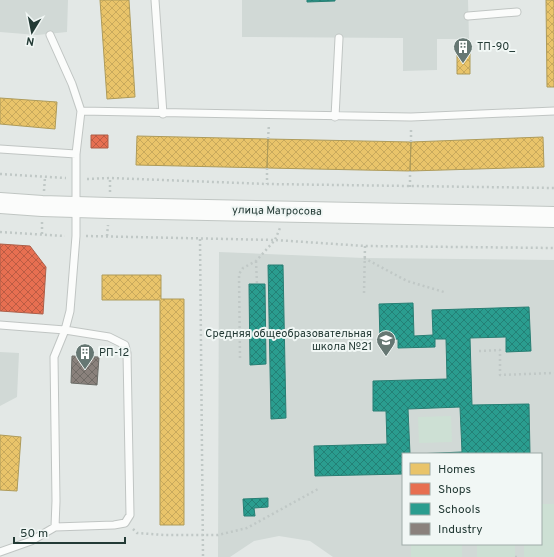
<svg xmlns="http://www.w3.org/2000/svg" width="554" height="557" viewBox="0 0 554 557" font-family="Overpass,sans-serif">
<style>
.built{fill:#d1d9d6;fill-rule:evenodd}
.green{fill:#cde0d4}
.homes{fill:url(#homes-cross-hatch);stroke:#ae9b5a}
.shops{fill:url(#shops-cross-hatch);stroke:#ac5f49}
.schools{fill:url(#schools-cross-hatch);stroke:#287f74}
.industry{fill:url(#industry-cross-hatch);stroke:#6b6c67}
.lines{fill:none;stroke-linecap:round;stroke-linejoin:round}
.service-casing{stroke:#c0c5c3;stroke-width:9}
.secondary-casing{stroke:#c0c6c3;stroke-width:22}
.path{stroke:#c0c8c6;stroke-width:2.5;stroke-dasharray:2 3;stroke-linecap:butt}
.service{stroke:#fbfcfb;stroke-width:7}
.secondary{stroke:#fbfcfb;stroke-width:20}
.labels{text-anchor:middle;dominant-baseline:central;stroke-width:4;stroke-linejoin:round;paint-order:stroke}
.poi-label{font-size:11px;fill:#233a35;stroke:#f1f7f5;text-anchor:start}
.street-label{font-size:11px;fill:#233a35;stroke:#f1f7f5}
</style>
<defs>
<pattern id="homes-cross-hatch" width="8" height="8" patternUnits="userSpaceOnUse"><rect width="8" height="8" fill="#e9c46a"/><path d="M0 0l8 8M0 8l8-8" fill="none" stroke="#c8a95c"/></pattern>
<pattern id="shops-cross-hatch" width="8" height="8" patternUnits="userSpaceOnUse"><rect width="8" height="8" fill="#e76f51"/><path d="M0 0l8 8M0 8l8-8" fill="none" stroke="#bb5c44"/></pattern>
<pattern id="schools-cross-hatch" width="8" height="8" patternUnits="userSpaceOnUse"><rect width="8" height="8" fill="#2a9d8f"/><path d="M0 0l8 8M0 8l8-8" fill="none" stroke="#248176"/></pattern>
<pattern id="industry-cross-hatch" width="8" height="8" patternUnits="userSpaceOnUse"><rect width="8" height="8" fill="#8a817c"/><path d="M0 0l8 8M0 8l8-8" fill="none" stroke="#706b66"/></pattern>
</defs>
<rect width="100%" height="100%" fill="#e3e8e6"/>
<!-- built -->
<path class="built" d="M0 0H68L67 32 37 35 0 32Z
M242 0H468L469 39H437V70L403 71V38L242 37Z
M219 252 364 258 554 260V557H333L310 541 279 536 254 541 230 557H218ZM403 454H541V544H403Z
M0 352 19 353 17 397 0 406Z"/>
<!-- green -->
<path class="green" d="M451 416 452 442 419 443 418 417Z
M541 504H554V557H524V544H541Z
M411 544H462V557H411Z
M477 544H515V557H477Z"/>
<!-- homes -->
<path class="homes" d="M100 0H129L135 97 107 99Z
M546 0H554V87H547Z
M457 53H470V74H457Z
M0 98 57 102 55 129 0 124Z
M137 136 268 139 267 168 136 165Z
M543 137 544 167 410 171 411 142Z
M268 139 411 142 410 171 267 168Z
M102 275H161V299H184V525H160V300H102Z
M0 435 21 437 17 491 0 490Z"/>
<!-- shops -->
<path class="shops" d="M91 135H108V148H91Z
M0 244 30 246 46 267 43 314 0 311Z"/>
<!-- schools -->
<path class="schools" d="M307 0H335V1L307 2Z
M268 265H283L286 418 271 419Z
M249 284H265L266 364 250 365Z
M413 303 414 336 433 335 432 310 529 307 531 351 506 352V337L470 338 472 405 529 404 530 454H415L462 452 460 407 408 409 410 454H403V474L315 476 314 446 387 444 386 411H373V381L447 379 446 339H435V347L398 348V339L380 340 379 304Z
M268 498V507L254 508 255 516H244L243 499Z"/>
<!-- industry -->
<path class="industry" d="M72 356 99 357 97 385 71 383Z"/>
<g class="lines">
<!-- service casing -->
<g class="service-casing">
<path id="service" d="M155 0 163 114
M468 16 517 12
M81 111 411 117 554 111
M335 117 339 38
M0 149 76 154
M0 325 65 330 109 337 125 345 127 353 130 515 125 523 114 525 55 527
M0 552 31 541 55 527 56 501 54 357 65 330 70 311 76 236V154L81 111 72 84 50 35"/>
</g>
<!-- secondary casing -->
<g class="secondary-casing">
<path id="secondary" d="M0 203 42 206 109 208 554 217"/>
</g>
<!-- path -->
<path class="path" d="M268 139 269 124
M411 142V127
M267 168V184
M0 174 66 178
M87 179 110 178 267 184 554 188
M410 187V171
M44 191 45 177
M110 192V178
M42 222V235
M0 232 65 236
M86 236 275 240 365 246 554 248
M107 236 108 225
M200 239 203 557
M364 258 407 281 444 292
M256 261 257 284
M364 293 365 246
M479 351 500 350V375L554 373
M240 358 239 274 243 268 256 261 275 240 280 228
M133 529 137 533 164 535H218L247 528 318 489
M515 557H520"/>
<!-- service -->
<use href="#service" class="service"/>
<!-- secondary -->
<use href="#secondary" class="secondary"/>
</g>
<!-- icons -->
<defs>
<g id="building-pin" transform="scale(1)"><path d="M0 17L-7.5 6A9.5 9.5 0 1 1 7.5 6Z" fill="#667773" stroke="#f1f7f5"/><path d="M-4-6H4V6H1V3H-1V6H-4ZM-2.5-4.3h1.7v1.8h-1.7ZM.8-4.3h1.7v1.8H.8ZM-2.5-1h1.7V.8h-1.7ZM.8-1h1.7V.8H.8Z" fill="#fff"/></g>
<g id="school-pin" transform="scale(1)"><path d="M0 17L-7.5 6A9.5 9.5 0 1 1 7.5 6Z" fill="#667773" stroke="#f1f7f5"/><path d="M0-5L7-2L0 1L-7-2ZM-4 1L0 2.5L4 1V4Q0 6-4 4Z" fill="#fff"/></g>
</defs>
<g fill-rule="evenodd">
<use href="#building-pin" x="463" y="47"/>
<use href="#school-pin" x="386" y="340"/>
<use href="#building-pin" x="85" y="353"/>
</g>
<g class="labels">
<!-- poi labels -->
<g class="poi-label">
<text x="477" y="47">ТП-90_</text>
<text x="372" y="334" text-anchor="end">Средняя общеобразовательная<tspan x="372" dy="13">школа №21</tspan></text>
<text x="99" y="353">РП-12</text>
</g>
<!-- street labels -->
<g class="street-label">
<text transform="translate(277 211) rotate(1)">улица Матросова</text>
</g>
</g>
<!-- legend -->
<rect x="402" y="453" width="140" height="92" fill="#f1f7f5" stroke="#9faba8"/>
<rect x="410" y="463" width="20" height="12" fill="#e9c46a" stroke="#9faba8"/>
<text x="438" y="473" font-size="12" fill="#233a35">Homes</text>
<rect x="410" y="483" width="20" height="12" fill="#e76f51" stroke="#9faba8"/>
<text x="438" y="493" font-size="12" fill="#233a35">Shops</text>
<rect x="410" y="503" width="20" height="12" fill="#2a9d8f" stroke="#9faba8"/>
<text x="438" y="513" font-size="12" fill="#233a35">Schools</text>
<rect x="410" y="523" width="20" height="12" fill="#8a817c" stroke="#9faba8"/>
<text x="438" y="533" font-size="12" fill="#233a35">Industry</text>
<!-- north arrow -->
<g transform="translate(32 32) rotate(190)" stroke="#f1f7f5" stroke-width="3" paint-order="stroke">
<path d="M0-3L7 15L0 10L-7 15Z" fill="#233a35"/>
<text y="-6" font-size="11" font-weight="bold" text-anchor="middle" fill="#233a35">N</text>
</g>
<!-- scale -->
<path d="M14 537v6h111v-6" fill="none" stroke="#233a35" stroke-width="2"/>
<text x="20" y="537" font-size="12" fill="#233a35" stroke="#f1f7f5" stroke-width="3" paint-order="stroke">50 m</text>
</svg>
